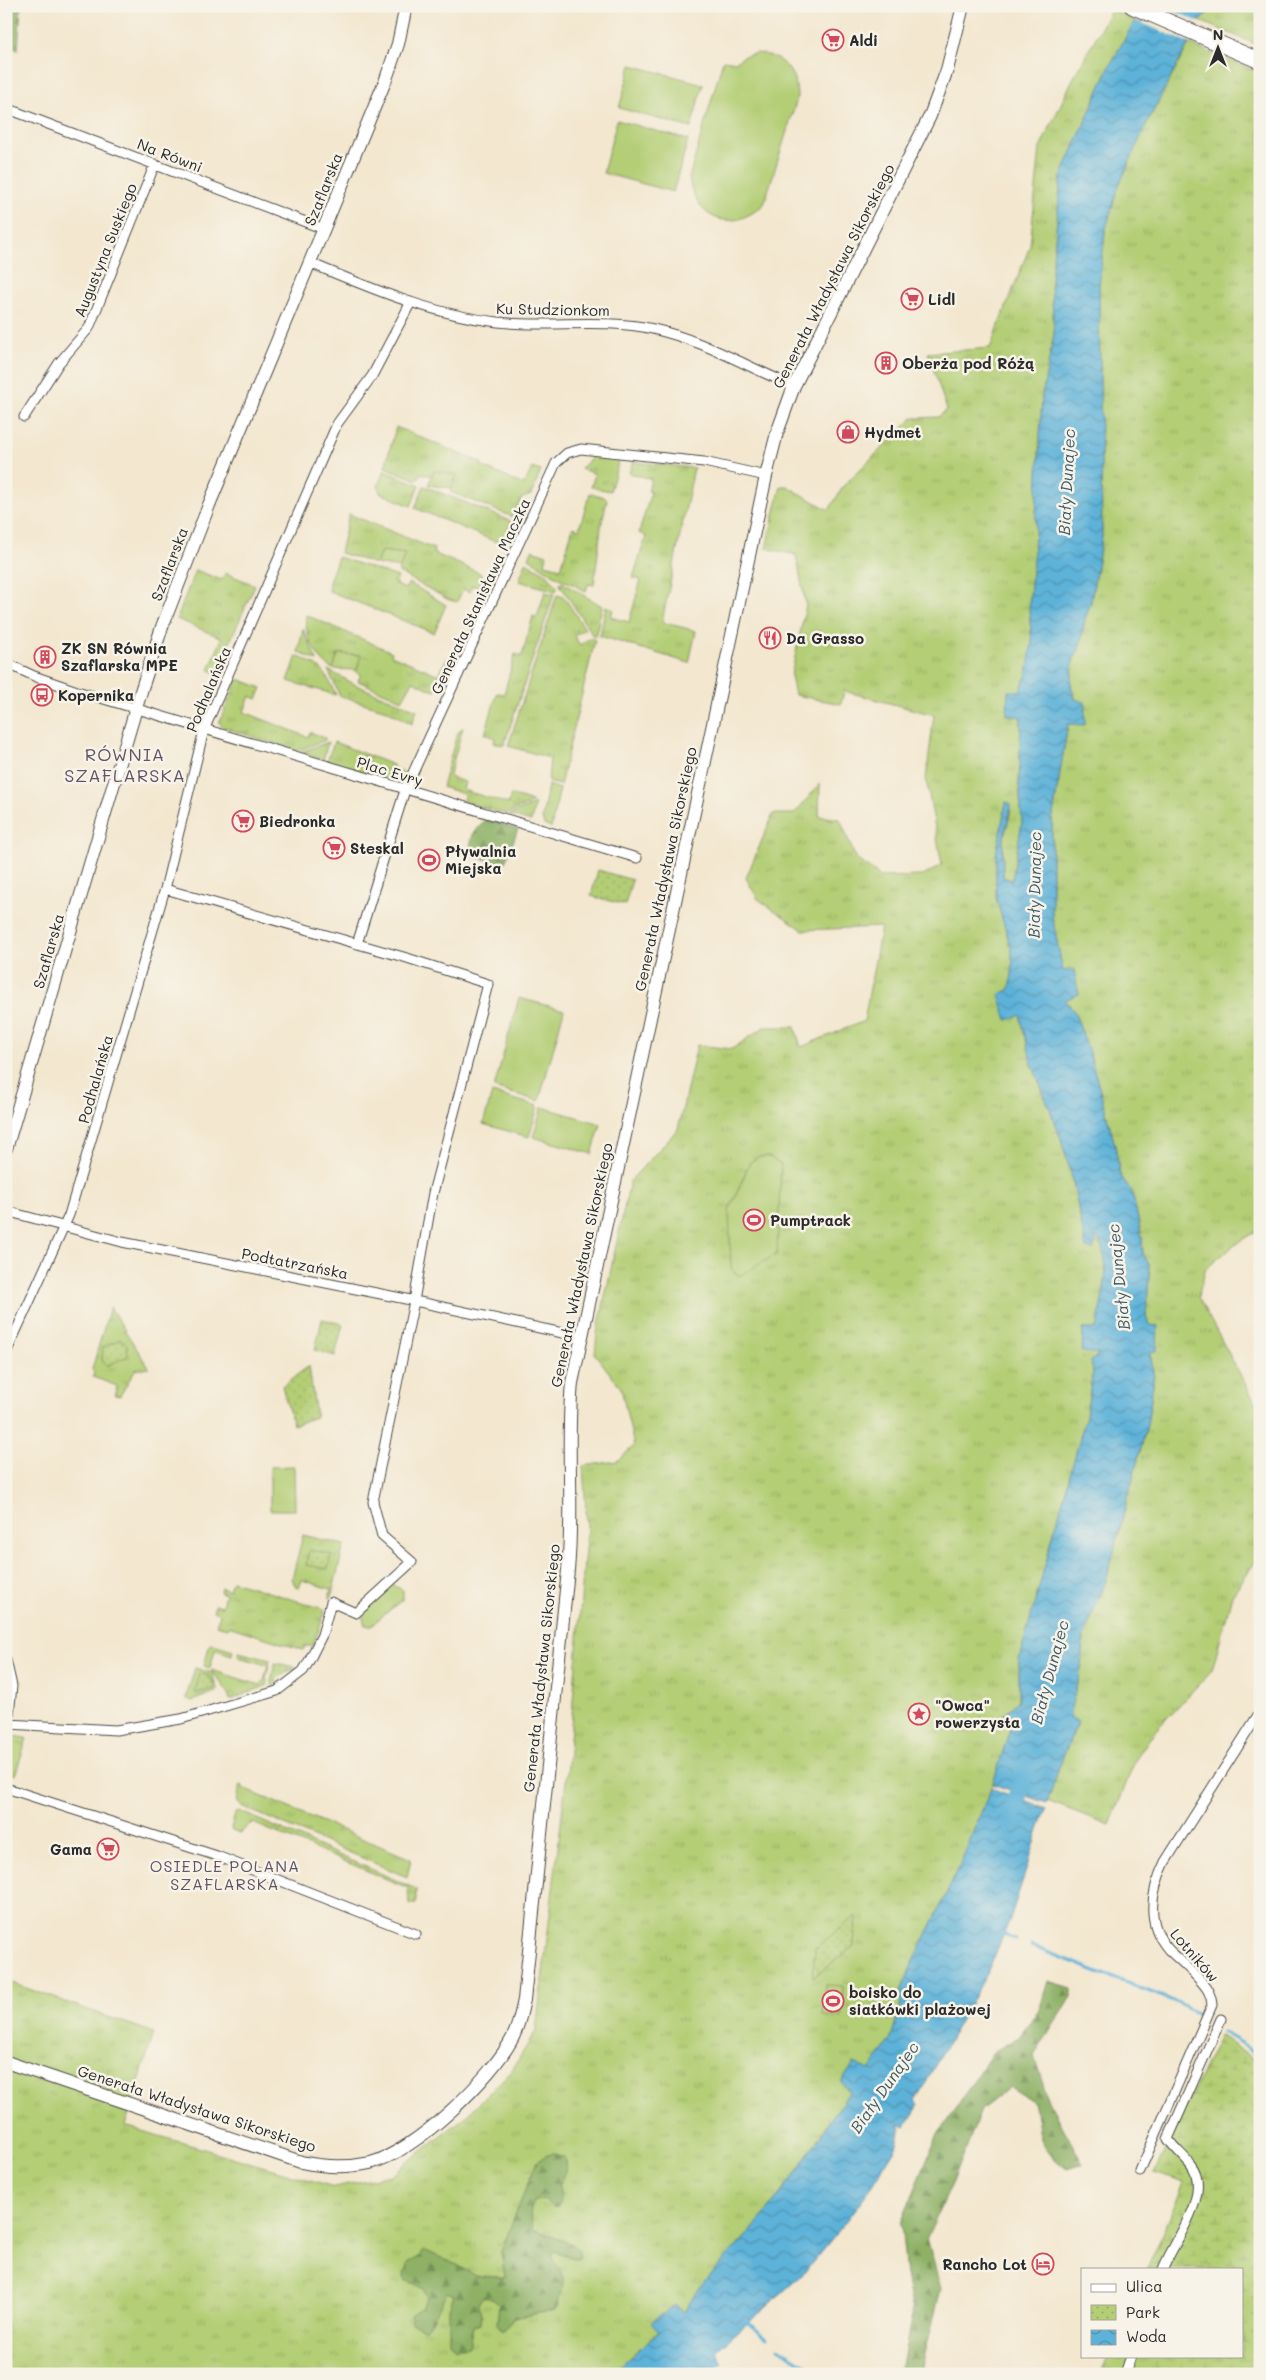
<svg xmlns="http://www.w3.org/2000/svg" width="1266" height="2380" viewBox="0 0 1266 2380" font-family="Mali,sans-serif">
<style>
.grass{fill:url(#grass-tufts);stroke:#6f7c50}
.forest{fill:url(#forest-firs);stroke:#5c6e48}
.wetland{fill:url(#wetland-marsh);stroke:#6f7c50}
.park{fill:url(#park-dots);stroke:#6f7c50}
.pitch{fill:#b3ce74;stroke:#6f7c50}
.water{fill:url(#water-waves);stroke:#446e82}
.pier{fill:#f3e7cf}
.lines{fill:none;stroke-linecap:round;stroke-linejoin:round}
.stream{stroke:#5db2d9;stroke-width:3}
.river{stroke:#5db2d9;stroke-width:19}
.street-casing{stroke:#494744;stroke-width:11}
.secondary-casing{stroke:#494744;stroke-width:14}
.primary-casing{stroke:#494744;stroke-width:17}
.street{stroke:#fff;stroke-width:9}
.secondary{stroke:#fff;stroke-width:12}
.primary{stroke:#fff;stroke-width:15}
.labels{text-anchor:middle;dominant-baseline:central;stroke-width:5;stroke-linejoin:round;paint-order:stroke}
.poi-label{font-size:15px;font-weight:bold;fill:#2b2b2b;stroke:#f7f3e8;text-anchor:start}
.street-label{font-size:15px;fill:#2b2b2b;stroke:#f7f3e8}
.water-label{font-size:16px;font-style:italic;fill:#3c5a68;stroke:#f7f3e8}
.neighbourhood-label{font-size:16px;letter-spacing:1px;fill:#625566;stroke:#f7f3e8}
.quarter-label{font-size:18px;letter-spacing:1px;fill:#625566;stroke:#f7f3e8}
</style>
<defs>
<pattern id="grass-tufts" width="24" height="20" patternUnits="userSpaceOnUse" patternTransform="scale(1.25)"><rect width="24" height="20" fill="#b3ce74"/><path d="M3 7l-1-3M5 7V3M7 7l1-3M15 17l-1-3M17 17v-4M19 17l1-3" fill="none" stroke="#9ab165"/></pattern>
<pattern id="forest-firs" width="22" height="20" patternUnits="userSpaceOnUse" patternTransform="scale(1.25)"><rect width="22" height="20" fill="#8eb166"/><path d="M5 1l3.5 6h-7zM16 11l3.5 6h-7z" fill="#749054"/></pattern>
<pattern id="wetland-marsh" width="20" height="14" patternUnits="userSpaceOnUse" patternTransform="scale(1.25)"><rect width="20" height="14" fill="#b3ce74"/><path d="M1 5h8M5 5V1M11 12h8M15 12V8" fill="none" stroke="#9ab165"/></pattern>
<pattern id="park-dots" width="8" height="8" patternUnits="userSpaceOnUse" patternTransform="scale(1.25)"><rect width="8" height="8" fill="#b3ce74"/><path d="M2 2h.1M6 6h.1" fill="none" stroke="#9ab165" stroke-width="1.8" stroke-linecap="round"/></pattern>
<pattern id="water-waves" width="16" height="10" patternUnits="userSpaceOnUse" patternTransform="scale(1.25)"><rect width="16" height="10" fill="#5db2d9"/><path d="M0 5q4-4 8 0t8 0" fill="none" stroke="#4d91b0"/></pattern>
</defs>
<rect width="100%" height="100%" fill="#f7f3e8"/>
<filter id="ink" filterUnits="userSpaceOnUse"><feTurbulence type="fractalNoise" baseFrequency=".02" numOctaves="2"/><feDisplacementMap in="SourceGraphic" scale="10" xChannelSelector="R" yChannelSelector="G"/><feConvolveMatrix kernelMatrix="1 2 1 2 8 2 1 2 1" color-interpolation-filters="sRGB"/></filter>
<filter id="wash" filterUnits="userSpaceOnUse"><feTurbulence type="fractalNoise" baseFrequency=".0096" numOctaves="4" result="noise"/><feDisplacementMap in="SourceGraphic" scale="20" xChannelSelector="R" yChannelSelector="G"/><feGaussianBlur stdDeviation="1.12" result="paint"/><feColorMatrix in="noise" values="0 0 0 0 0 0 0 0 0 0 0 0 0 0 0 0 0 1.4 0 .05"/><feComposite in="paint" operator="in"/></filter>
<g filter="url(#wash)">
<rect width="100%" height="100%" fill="#f3e7cf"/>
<!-- grass -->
<path class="grass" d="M1214 6H1260V46L1200 21Z
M1111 10 1136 20 1109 67 1061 177 1051 282 1054 334 1042 396 1035 535 1029 609 1032 642 1027 674 1020 691 1008 692 1007 715 1021 717 1019 785 1022 822 1012 880 1003 877V842L1011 811 1006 803 996 855V898L1011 948 1013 965 1010 989 999 995 1020 1015 1032 1064 1058 1130 1072 1177 1086 1248 1096 1236C1114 1263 1102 1294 1098 1323L1095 1329H1083L1099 1353 1091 1361 1093 1372 1086 1416 1019 1660V1700L1003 1715 1012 1722 993 1784 956 1874 902 1989 900 2008 890 2042 870 2071 854 2063 841 2083 850 2091 797 2171 761 2220 696 2291 683 2314 674 2305 652 2323 659 2331 611 2374H6V1981L154 2033 125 2126 334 2187 391 2175 465 2117 512 2070 536 2031 568 1764 587 1525 583 1466 617 1461 634 1446 621 1388 595 1354 597 1334 630 1181 678 1129 697 1045 732 1049 764 1027H795L801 1047 864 1021 881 927 803 930 758 899 746 878 773 814H794L820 784 819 816 840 819 856 859 881 877 923 876 942 865 926 779 934 715 844 691 841 704 795 695 791 676 806 605 796 555 766 548 781 486H787L829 510 844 485 913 418 938 417 947 410 928 353 990 348 1030 246 1040 148 1072 81Z
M1189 44 1260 73V1229L1240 1241 1206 1268 1198 1297 1260 1411V1555L1232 1595 1212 1670 1155 1731 1136 1758 1110 1825 1047 1801 1064 1754 1078 1723 1068 1716 1081 1669 1083 1638 1107 1578 1147 1425 1154 1378 1150 1351 1158 1326H1148L1146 1316 1150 1266 1143 1254 1142 1237 1132 1192 1120 1175 1115 1145 1090 1055 1075 1013 1065 999 1079 993 1063 972 1052 916V821L1068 724H1085L1071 686 1073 660 1079 650 1085 619 1091 602 1102 536 1099 287 1105 230 1119 184 1146 125Z
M396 427 482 463 481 466 524 485 532 468 541 471 531 495 522 498 513 517 450 492 456 475 434 471 432 476 421 473 417 480 385 467Z
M593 456 619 460 610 491 591 487 595 474 581 469Z
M633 462 694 468 662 622 696 631 689 663 600 636 606 606 613 609 611 617 629 622 641 580 633 578 646 536 639 533 651 492 648 491 651 479 629 473Z
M384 471 420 485 411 506 380 493 378 485Z
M424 486 511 521 501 544 415 508Z
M590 493 604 497 607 500 601 527 594 585 588 584 586 591 557 577 529 558 532 550 547 555 545 564 561 568 573 527 579 529Z
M349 514 434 549 433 553 480 573 484 580 480 588 472 585 470 592 463 589 457 602 449 600 398 572 404 554 381 551 376 564 340 553Z
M338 557 398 577 395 584 405 589 409 583 446 605 434 633 329 591V582Z
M526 562 548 575 557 587 556 591 519 581Z
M195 570 222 580 225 573 255 585 216 673 209 670 222 638 177 619Z
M559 583H563L602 606 596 636H593Z
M545 592 554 594 504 745 494 743 495 738 485 734 497 693 504 694 515 654 522 656 533 616 537 617Z
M557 595 564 597 585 629 574 636 580 645 590 638 595 640 560 785 548 782 550 758 508 746Z
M306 615 392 652 391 655 439 675 446 659 453 661 442 686 434 691 413 681 402 700 358 681 361 674 356 672 361 655 339 654 333 669C317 661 303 633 306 615Z
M303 629 317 661 298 652Z
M297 656C323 668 324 669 336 695L288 681Z
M328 670 358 686 417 710 412 724 387 710 340 696Z
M238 679 262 688 257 699 250 696 244 712 308 737 310 732 325 738V740L296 751 223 727 219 723Z
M463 727 449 777 465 782 463 790 508 804 511 795 533 802 506 814 463 802 464 794 442 787 457 734Z
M328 742 323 760 301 752Z
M334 742 393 765V768L404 773 401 779 392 781 327 761Z
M548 785 560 789 551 828 544 825 542 818Z
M535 804 531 822 509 815Z
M110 1307 149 1368 135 1370 120 1396 115 1395 117 1386 93 1377 94 1372 92 1369Z
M303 1535 344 1545 331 1598 329 1597 331 1589 302 1580 299 1588 296 1587 292 1579Z
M232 1581 324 1609 325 1612 313 1646H305L303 1650 228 1626 227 1628 216 1625 220 1614 213 1611 215 1604 222 1606 225 1594 220 1592 221 1588 229 1590Z
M392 1585 403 1590V1599L373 1624 370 1626 365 1625 362 1615Z
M210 1643 233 1650 232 1655 215 1650 210 1668 204 1666Z
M239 1652 270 1660 266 1677 268 1685 230 1700 227 1691 211 1670 260 1685 264 1681 268 1665 238 1657Z
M275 1663 296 1667 297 1672 291 1670 276 1679 278 1684 273 1687 271 1681Z
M195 1668 212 1673 218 1691 192 1701 186 1698Z
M6 1735 27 1738 15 1775 6 1772Z
M242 1785 244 1789 411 1859 407 1877 243 1807 237 1802 240 1786Z
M239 1811 416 1889V1904H409L408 1888 253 1823 248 1825 241 1833 232 1830 231 1828 235 1813Z"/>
<!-- forest -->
<path class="forest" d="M6 6H21L18 50 6 46Z
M485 820 518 829 505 863 468 856 473 834Z
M1048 1981 1071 1988V1997L1034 2056 1048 2100 1083 2164 1067 2169C1035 2145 1042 2138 1034 2102L1010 2087 981 2110 953 2182 927 2238 941 2289 920 2374H898L902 2365 913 2310 906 2276 901 2223 937 2136 993 2052 1019 2037 1040 2008Z
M552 2153 564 2157C567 2168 566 2176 559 2185L561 2199 559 2207 553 2208 544 2199 535 2201C529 2211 529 2218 533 2229L572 2244 579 2250 580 2258 576 2259 555 2251 551 2254C553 2264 563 2268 563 2279 564 2289 557 2294 559 2306L555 2310 514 2318 503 2331 497 2324 499 2305 494 2300 483 2296 478 2304 482 2316 481 2324 473 2326 469 2346 455 2348 449 2341V2309L454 2295 447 2292 432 2322 424 2329 412 2323 410 2315 422 2307 427 2297 424 2289 405 2280 404 2275 408 2263 421 2256 424 2250 459 2266 475 2276 505 2277 501 2252 513 2220 537 2161Z"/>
<!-- wetland -->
<path class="wetland" d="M1220 2035 1251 2057 1260 2069V2374H1101L1108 2356H1242V2269H1147L1185 2183 1154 2173Z"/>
<!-- park -->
<path class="park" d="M598 870 632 880 625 905 591 896Z
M322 1319 343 1324 335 1356 315 1350Z
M121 1339 127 1345 128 1356 106 1366 102 1360 103 1347Z
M309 1366 316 1417 293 1425 282 1386Z
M309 1550 331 1554 328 1569 306 1565Z
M200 1673 209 1676 214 1684V1689L195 1693Z
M856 1916 854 1946 813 1978 815 1948Z"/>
<!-- pitch -->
<path class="pitch" d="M758 53C784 57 797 72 797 99L764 204C732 234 696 221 689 178L723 60 736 62 744 56Z
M631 65 703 84 691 128 619 108Z
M617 120 688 140 673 192 603 173Z
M434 471 457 475 451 488 428 485Z
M381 551 405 554 400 568 376 564Z
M338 654 361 655 357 670 333 669Z
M519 998 564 1010 539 1101 494 1088Z
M492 1093 538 1106 529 1137 483 1124Z
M542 1107 601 1124 592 1154 533 1137Z
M759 1157H770L781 1165 777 1254 739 1276 731 1269 729 1211 750 1162Z
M294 1466 295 1510H270V1467Z
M825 1985 843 1986 841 2017 823 2016Z"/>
<!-- water -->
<path class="water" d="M1143 6H1214L1200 21 1146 125 1118 188 1105 232 1099 287 1102 536 1091 602 1085 619 1079 650 1073 660 1071 686 1075 699 1085 702V725L1068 724 1052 821V916L1063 971 1074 970 1079 994 1065 1000 1075 1013 1090 1055 1115 1145 1120 1175 1132 1192 1142 1237 1143 1254 1150 1266 1146 1316 1149 1325 1158 1326 1157 1351 1150 1352 1154 1378 1147 1425 1106 1581 1083 1638 1081 1669 1069 1716 1078 1722 1064 1754 1047 1803 993 1784 1012 1722 1003 1716 1019 1700V1660L1086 1416 1093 1372 1091 1361 1099 1354 1082 1352 1083 1329H1095L1098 1323C1102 1294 1114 1263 1096 1236L1094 1238 1096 1243 1093 1250 1086 1248 1072 1177 1058 1130 1032 1064 1020 1015 1007 1020 999 995 1010 989 1013 965 1011 948 996 898V855L1006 802 1010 803C1011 816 1005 828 1003 841 1002 853 1003 865 1003 877L1012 880 1022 822 1019 785 1021 717 1007 715 1008 691H1020L1027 674 1032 642 1029 609 1035 535 1042 396 1054 334 1051 282 1061 177 1109 67Z
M991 1788 1046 1809 1010 1919 988 1972 915 2101 919 2105 905 2127 899 2124 901 2130 896 2147 873 2184 848 2219 803 2274 716 2351 723 2363 712 2374H698L695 2370 692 2374H611L659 2332 651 2323 674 2305 684 2313 696 2291 761 2220 797 2171 850 2091 841 2083 854 2063 870 2070 890 2041 900 2008 902 1989 910 1969 956 1874Z"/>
<!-- pier -->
<path class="pier" d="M1140 6H1162L1202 23 1191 44 1133 19Z"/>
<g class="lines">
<!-- stream -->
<path class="stream" d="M1001 1933 1016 1940
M1031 1946 1171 2000 1200 2015
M1223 2032 1245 2045 1260 2060
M744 2320 767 2338
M778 2348 820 2374"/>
<!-- river -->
<path class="river" d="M1010 1823 1025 1768"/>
</g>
</g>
<g filter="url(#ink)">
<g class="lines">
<!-- street casing -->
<g class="street-casing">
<path id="street" d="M6 108 324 229
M310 263C370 288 433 315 498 322 550 328 602 318 653 329 703 340 747 367 794 386
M24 417 59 363 89 328 155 164
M6 663 34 676 77 691 637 858
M357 944 405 790 556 463 567 453 581 449 704 462 766 476
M6 1211 122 1242 401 1298 581 1337
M6 1353 69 1215 165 889 204 730 337 424 372 376 411 302
M6 1660 12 1686 8 1724 116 1730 181 1719 277 1691 303 1671 308 1663 322 1635 331 1602 356 1613 412 1562 382 1536 373 1502 414 1301 433 1193 488 984 407 958 165 889
M6 1788 217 1856 416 1934
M1140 2171 1212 2005C1211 1992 1205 1985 1196 1976 1187 1966 1177 1958 1168 1949 1145 1922 1151 1891 1165 1862L1260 1712
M1163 2269C1173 2242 1213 2193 1191 2165 1184 2156 1175 2149 1168 2139L1221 2019
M1125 2374 1131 2356"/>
</g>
<!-- secondary casing -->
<g class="secondary-casing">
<path id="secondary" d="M6 1149 142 688 162 627 209 505 386 79 398 44 406 6
M6 2062 301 2162C324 2167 347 2168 370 2163 414 2153 493 2077 513 2037 519 2025 521 2013 524 2000L568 1570C574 1507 566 1445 572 1383L766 476 777 433 794 386 930 116 947 70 963 6"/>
</g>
<!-- primary casing -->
<g class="primary-casing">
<path id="primary" d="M1132 6 1260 61"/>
</g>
<!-- street -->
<use href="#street" class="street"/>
<!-- secondary -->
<use href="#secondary" class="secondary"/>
<!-- primary -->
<use href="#primary" class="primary"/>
</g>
</g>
<!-- icons -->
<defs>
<g id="supermarket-ring" transform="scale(1.125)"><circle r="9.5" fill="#f7f3e8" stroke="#d1495b" stroke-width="1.5"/><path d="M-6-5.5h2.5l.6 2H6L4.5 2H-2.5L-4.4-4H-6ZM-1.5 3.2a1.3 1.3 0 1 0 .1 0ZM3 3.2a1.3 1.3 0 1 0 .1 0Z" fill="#d1495b"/></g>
<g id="building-ring" transform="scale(1.125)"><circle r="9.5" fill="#f7f3e8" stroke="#d1495b" stroke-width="1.5"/><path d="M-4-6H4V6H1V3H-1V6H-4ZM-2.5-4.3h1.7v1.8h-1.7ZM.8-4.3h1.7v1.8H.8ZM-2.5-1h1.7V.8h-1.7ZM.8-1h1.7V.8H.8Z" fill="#d1495b"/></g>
<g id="shop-ring" transform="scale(1.125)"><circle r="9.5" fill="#f7f3e8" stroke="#d1495b" stroke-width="1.5"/><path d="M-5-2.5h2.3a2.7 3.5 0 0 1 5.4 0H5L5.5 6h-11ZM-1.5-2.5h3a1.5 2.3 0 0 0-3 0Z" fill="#d1495b"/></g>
<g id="restaurant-ring" transform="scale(1.125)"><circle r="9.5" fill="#f7f3e8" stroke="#d1495b" stroke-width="1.5"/><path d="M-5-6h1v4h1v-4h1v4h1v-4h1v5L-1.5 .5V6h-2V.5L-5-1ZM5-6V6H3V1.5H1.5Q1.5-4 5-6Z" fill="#d1495b"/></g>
<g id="bus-ring" transform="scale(1.125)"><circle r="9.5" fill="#f7f3e8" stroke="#d1495b" stroke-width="1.5"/><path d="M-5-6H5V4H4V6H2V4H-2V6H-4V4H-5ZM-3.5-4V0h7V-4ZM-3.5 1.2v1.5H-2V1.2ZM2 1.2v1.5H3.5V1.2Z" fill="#d1495b"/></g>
<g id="stadium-ring" transform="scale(1.125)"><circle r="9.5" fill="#f7f3e8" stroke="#d1495b" stroke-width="1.5"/><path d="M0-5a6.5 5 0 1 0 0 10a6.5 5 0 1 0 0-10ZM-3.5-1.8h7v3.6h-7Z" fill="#d1495b"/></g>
<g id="sight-ring" transform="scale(1.125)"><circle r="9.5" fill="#f7f3e8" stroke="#d1495b" stroke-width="1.5"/><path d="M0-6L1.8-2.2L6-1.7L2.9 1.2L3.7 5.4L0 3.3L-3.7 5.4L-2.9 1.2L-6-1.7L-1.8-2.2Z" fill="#d1495b"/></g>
<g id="hotel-ring" transform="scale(1.125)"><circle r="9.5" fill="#f7f3e8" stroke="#d1495b" stroke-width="1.5"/><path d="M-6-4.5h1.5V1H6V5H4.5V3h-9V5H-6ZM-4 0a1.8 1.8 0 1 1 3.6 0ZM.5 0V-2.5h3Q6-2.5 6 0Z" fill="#d1495b"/></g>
</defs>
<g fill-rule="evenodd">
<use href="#supermarket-ring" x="833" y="40"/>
<use href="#supermarket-ring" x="912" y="299"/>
<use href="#building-ring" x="886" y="363"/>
<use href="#shop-ring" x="848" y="432"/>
<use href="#restaurant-ring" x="770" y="638"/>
<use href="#building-ring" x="45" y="657"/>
<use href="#bus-ring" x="42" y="695"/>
<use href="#supermarket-ring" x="243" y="821"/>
<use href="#supermarket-ring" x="334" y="848"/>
<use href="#stadium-ring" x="429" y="860"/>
<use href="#stadium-ring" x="754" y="1220"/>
<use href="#sight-ring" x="919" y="1714"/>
<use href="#supermarket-ring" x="108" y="1849"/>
<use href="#stadium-ring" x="833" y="2001"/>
<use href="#hotel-ring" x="1043" y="2264"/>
</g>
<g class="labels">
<!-- poi labels -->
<g class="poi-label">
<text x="849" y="40">Aldi</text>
<text x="928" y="299">Lidl</text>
<text x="902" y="363">Oberża pod Różą</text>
<text x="864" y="432">Hydmet</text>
<text x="786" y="638">Da Grasso</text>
<text x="61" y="648">ZK SN Równia<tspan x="61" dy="17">Szaflarska MPE</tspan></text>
<text x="58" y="695">Kopernika</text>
<text x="259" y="821">Biedronka</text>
<text x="350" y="848">Steskal</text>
<text x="445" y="851">Pływalnia<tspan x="445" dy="17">Miejska</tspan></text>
<text x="770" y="1220">Pumptrack</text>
<text x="935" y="1705">"Owca"<tspan x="935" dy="17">rowerzysta</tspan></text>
<text x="92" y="1849" text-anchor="end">Gama</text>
<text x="849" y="1992">boisko do<tspan x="849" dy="17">siatkówki plażowej</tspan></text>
<text x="1027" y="2264" text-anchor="end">Rancho Lot</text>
</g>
<!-- street labels -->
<g class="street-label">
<text transform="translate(170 155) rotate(21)">Na Równi</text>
<text transform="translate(323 189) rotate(-68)">Szaflarska</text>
<text transform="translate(105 250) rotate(-68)">Augustyna Suskiego</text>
<text transform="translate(833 276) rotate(-63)">Generała Władysława Sikorskiego</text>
<text transform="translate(553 309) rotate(1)">Ku Studzionkom</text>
<text transform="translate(169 564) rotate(-69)">Szaflarska</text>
<text transform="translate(480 596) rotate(-65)">Generała Stanisława Maczka</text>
<text transform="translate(208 689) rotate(-67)">Podhalańska</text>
<text transform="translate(390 771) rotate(17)">Plac Evry</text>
<text transform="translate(665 869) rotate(-78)">Generała Władysława Sikorskiego</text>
<text transform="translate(48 951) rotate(-74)">Szaflarska</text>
<text transform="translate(95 1079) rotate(-74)">Podhalańska</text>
<text transform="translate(295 1263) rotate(11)">Podtatrzańska</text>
<text transform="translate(581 1265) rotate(-78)">Generała Władysława Sikorskiego</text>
<text transform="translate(541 1668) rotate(-84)">Generała Władysława Sikorskiego</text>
<text transform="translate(1195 1955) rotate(49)">Lotników</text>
<text transform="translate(197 2108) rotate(18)">Generała Władysława Sikorskiego</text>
</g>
<!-- water labels -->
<g class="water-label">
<text transform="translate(1066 482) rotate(-87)">Biały Dunajec</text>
<text transform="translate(1034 885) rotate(-89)">Biały Dunajec</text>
<text transform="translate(1118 1277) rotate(-96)">Biały Dunajec</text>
<text transform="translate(1049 1672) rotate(-75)">Biały Dunajec</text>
<text transform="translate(884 2087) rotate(-55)">Biały Dunajec</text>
</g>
<!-- neighbourhood labels -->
<g class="neighbourhood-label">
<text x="225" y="1865">OSIEDLE POLANA<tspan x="225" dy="18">SZAFLARSKA</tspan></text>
</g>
<!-- quarter labels -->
<g class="quarter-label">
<text x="125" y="754">RÓWNIA<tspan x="125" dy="21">SZAFLARSKA</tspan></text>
</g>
</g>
<!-- margin -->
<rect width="1266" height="2380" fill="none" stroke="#f7f3e8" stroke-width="25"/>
<!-- legend -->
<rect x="1081" y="2268" width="162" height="90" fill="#f7f3e8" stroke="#a5a39c"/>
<rect x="1091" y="2284" width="25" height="8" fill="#ffffff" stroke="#a5a39c"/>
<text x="1126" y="2292" font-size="15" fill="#2b2b2b">Ulica</text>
<rect x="1091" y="2305" width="25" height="15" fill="url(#park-dots)" stroke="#a5a39c"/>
<text x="1126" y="2318" font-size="15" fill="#2b2b2b">Park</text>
<rect x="1091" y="2330" width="25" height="15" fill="url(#water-waves)" stroke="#a5a39c"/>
<text x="1126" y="2342" font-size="15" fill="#2b2b2b">Woda</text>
<!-- north arrow -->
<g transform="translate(1218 48)" stroke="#f7f3e8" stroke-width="4" paint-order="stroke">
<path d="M0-4L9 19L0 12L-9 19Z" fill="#2b2b2b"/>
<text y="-8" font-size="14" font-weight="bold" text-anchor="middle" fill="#2b2b2b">N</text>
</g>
</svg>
